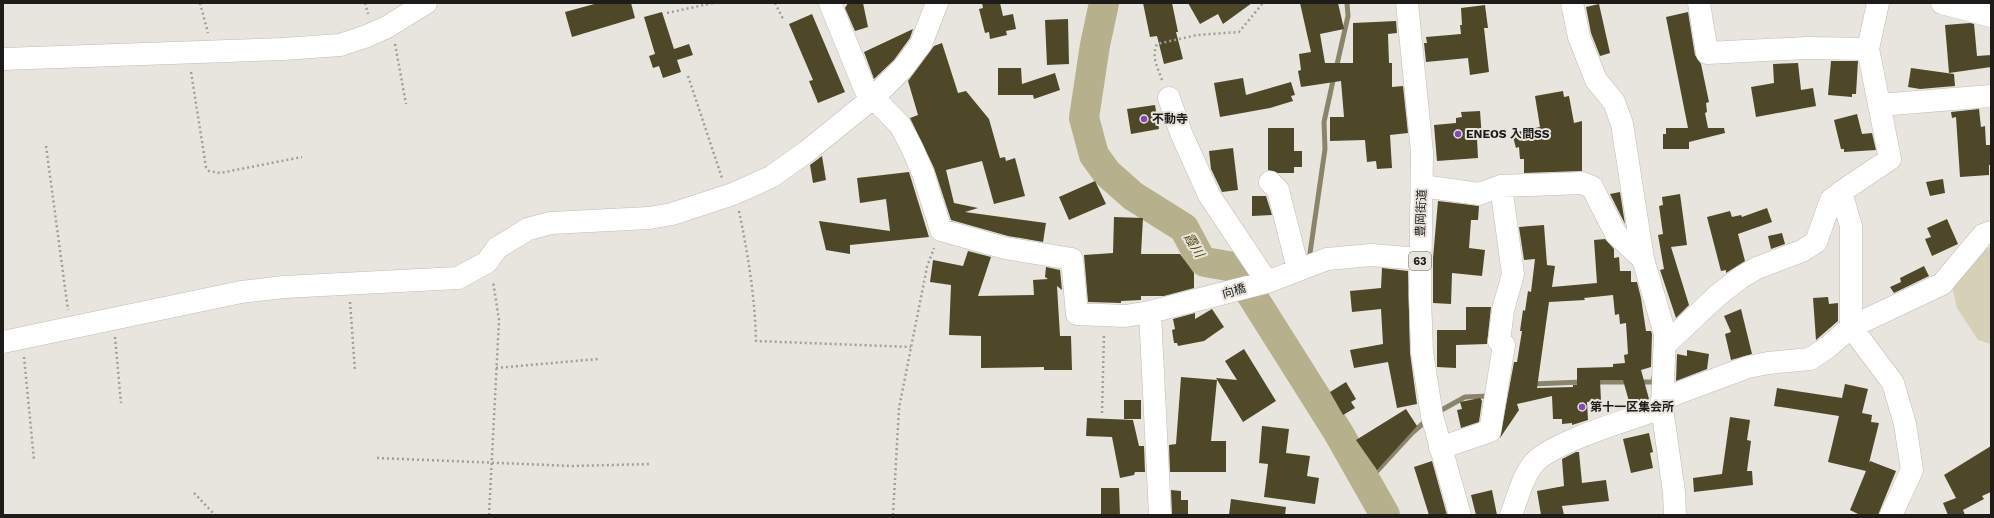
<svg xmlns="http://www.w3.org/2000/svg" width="1994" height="518" viewBox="0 0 1994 518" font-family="'Work Sans','Noto Sans JP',sans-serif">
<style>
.green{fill:#d6d1b6}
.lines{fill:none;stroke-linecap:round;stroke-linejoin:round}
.stream{stroke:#89846a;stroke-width:5}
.river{stroke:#b7b08d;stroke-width:30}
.building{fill:#4f4828;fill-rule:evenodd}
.minor-casing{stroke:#bebcb4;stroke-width:23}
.major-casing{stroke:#bebcb4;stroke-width:23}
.path{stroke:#a09e98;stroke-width:2.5;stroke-dasharray:2 3;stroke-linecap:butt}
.minor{stroke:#fff;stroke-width:22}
.major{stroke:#fff;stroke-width:22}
.poi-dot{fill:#8845b9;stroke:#e7e5dd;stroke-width:1.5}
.labels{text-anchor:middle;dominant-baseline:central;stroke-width:4;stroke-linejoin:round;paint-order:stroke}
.shield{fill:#e7e5dd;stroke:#5a5854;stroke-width:1}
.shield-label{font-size:11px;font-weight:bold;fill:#1d1c19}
.poi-label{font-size:12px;font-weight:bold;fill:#1d1c19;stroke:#e7e5dd;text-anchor:start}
.street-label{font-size:12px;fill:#1d1c19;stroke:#e7e5dd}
.water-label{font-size:13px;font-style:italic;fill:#584d0e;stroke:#e7e5dd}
</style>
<rect width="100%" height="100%" fill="#e7e5dd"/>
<!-- green -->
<path class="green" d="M1991 246V344L1978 340 1957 308 1950 278 1974 257Z"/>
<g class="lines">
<!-- stream -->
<path class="stream" d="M1336 69 1348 16 1347 3
M1310 253 1325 149 1324 122 1334 76
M1594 382H1630
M1638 382H1653L1654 377
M1532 384 1582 382
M1438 412 1465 397 1490 396
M1366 483 1412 433 1427 420"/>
<!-- river -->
<path class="river" d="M1104 3 1095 45 1084 118 1094 155 1107 173 1133 196 1184 228 1200 258 1205 262 1234 267 1338 432 1385 515"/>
</g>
<!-- building -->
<path class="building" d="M598 3H631L635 18 572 37 565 12Z
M848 3H863L868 27 855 31 845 8Z
M982 3H1000L1003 16 1013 14 1016 29 1006 31 1007 35 990 39 989 32 985 33 979 9 983 8Z
M1143 3H1172L1178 32H1176L1183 59 1164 64 1157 36 1150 37Z
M1188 3H1252L1223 24 1218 14 1200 24Z
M1300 3H1338L1344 29 1320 34 1325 63H1353V23L1396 21 1397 33 1388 34 1389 63H1392V87L1403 86 1408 133 1390 135 1392 168 1377 169 1376 161 1367 162 1365 140 1330 141V117H1344L1341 81 1301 87 1298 71 1301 70 1299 54 1311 52Z
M1599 4 1610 53 1600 56 1591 33 1586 7Z
M1485 5 1488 28H1484L1489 72 1470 75 1468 58 1426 62 1424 43H1427L1426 37 1461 34 1460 25H1462L1461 8Z
M662 12 674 49 689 44 693 55 677 60 681 72 663 78 659 66 653 68 649 56 655 54 644 17Z
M1688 12 1695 55 1701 64 1709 102 1706 103 1707 112 1705 113 1708 128H1724L1725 133 1689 142V149H1663V134H1666V128H1688L1666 17Z
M812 14 845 92 818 103 809 81 813 80 789 24Z
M1068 19 1069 64 1047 65 1045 20Z
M1970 23 1974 24 1977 56 1991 55V67L1949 73 1945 25Z
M913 29 910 38 894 60 874 79 864 52Z
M942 43 958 93 966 91 989 119 1000 158 1005 157 1006 161 1015 158 1025 196 994 204 982 161 946 170 954 203 978 208 965 212 1046 223 1043 242 1008 236 951 220 934 168 910 118 918 115 908 81 934 46Z
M1831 61H1858L1856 94H1852V97L1828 95Z
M1798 63 1801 90 1813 88 1816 106 1756 117 1751 87 1774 83 1773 64Z
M998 68H1021L1022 84 1055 73 1060 90 1034 99 1033 95H998Z
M1911 68 1954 74 1955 86 1920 89 1908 87Z
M1243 78 1246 95 1291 82 1295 95 1291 96 1293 101 1270 108 1220 117 1214 83Z
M1563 91 1564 97 1569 96 1574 123 1582 121V171L1524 173V159H1520L1519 147 1516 148 1512 133 1540 127 1535 96Z
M1155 105 1159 129 1131 134 1127 109Z
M1979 109 1981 127 1985 126 1986 145H1990L1991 165H1989V175L1960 177 1956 117 1952 118 1951 112Z
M1480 111 1482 139H1477L1478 158 1437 161 1434 125 1456 123V118L1462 117 1461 112Z
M1857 114 1862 134 1872 133 1876 150 1844 152V149H1841L1834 120Z
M1268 128H1294V151H1302V167H1294V173H1278L1268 170Z
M1233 148 1238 190 1222 192 1211 169 1209 151Z
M822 156 826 180 813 183 810 165Z
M909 172 929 237 850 245V254L826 250 819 221 890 231 886 199 860 203 857 178Z
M1943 179 1945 193 1930 196 1926 182Z
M1095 181 1106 204 1069 220 1059 197Z
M1620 192 1625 224 1610 194Z
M1680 194 1687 245 1671 247 1689 305 1676 318 1660 270 1664 269 1658 235 1663 234 1659 206 1663 205 1662 197Z
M1252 196H1266L1272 215 1252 216Z
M1438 201 1479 206 1478 220H1471L1469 248 1485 250 1482 276 1452 273 1451 304 1433 303V258Z
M1767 208 1772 222 1738 234 1745 261 1726 273V270L1721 271 1707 217 1730 211 1732 217 1741 215 1742 217Z
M1114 217 1143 218 1141 254H1180L1194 273V288L1164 296H1141V300L1121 301V303L1088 302 1084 255 1113 253Z
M1947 219 1958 244 1932 256 1925 239 1931 237 1927 228Z
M1544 225 1547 265 1555 266 1552 287 1597 283 1594 240 1605 239 1614 249V258L1619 257 1620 271H1631V282H1637L1641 298 1646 331H1651L1652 334 1651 367 1641 370 1649 399 1630 405 1623 380H1600L1601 401 1587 402 1588 420 1572 425V423L1562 424V419H1553L1552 396 1517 404 1519 410 1500 438 1514 362H1517L1522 331H1520L1523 310 1525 311 1528 291 1531 292 1535 259 1524 260 1519 227ZM1613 295 1615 315 1619 314 1620 324 1626 323 1628 354 1624 355 1625 363 1613 364V367L1577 368V385H1573V387L1537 388 1549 302 1585 300 1584 298Z
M1782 233 1785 244 1771 249 1768 236Z
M968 251 991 257 978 296 1034 295 1033 280 1048 279 1045 277 1046 267 1060 270 1062 290 1057 286 1060 336H1071L1072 370H1044V367L981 368V336L949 335 951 285 930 282 933 260 963 266Z
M1924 266 1929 276 1894 293 1890 287 1901 282 1900 278Z
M1382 268 1408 271 1410 353 1417 404 1397 408 1388 362 1354 368 1350 350 1383 344 1381 309 1352 312 1350 291 1381 288Z
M1828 297 1829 304 1838 303V321L1816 340 1813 298Z
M1466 307H1491L1487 344 1456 345V368L1437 367V330H1466Z
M1212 309 1224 327 1204 341 1178 346 1177 343H1174L1172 330 1175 329 1173 319 1195 313V319Z
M1741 309 1752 354 1731 360 1725 334 1731 332 1724 316Z
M1244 349 1276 401 1243 422 1216 378 1237 380 1225 361Z
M1687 350 1709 354 1707 369 1676 381 1677 354 1687 356Z
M1181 377 1217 380 1211 441H1226V472H1170L1169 445 1176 444Z
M1346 382 1356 399 1351 402 1355 408 1343 415 1330 392Z
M1845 384 1868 389 1862 413 1872 415 1871 422 1879 423 1869 463 1870 461 1896 471 1878 515H1860L1850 510 1866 471 1828 462 1839 416 1774 406 1777 388 1842 398Z
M1480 398 1482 401 1479 422 1461 428 1457 410 1462 409 1460 402Z
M1124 400H1141V419H1124Z
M1406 409 1417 426 1377 470 1356 440Z
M1730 417 1750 420 1747 440 1751 441 1747 471H1752L1753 485 1694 492 1693 478 1722 474Z
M1087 418 1133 420 1139 446H1144L1145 472H1135L1134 475 1120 478 1112 437 1086 436Z
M1262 426 1289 429 1286 453 1310 456 1307 476 1319 478 1315 504 1264 497 1268 464 1259 463Z
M1649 433 1653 452 1650 453 1653 468 1631 473 1623 439Z
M1991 446V492L1982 496 1984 499 1963 510 1965 515H1948L1943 503 1956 498 1944 475Z
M1576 452H1579L1582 483 1606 480 1609 501 1562 506 1564 515H1541L1537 491 1564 486 1562 459Z
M1432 461 1447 515H1429L1414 467Z
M1101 488H1119L1120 515H1101Z
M1171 490 1181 491V500H1188V515H1172Z
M1492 490 1497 515H1476L1471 495Z
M1231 499 1286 507 1285 515H1229Z"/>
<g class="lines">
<!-- minor casing -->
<g class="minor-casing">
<path id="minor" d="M830 3 865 89 900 125 912 148 923 173 941 230 1005 248 1072 259 1077 314 1125 316 1150 312 1267 282 1327 259 1371 255 1420 259
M1572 3 1579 37 1596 80 1614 102 1622 124 1643 259 1665 334 1662 408 1674 492 1675 515
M1699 3 1707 53 1807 48 1868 49
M1878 3 1868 49 1890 159 1841 192 1851 226V327L1893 383 1905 424 1912 470 1891 515
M1942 3 1991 16
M3 59 283 49 340 45 367 36 387 27 426 3
M1169 98 1181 133 1209 195 1267 282
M1879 105 1991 96
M1270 182 1278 190 1298 269
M1422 186 1479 194 1501 186 1582 183 1592 187 1616 234 1643 259
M1150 312 1160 515
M3 342 241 292 284 287 458 278 487 262 497 248 528 229 551 223 649 218 672 214 733 194 771 177 806 152 874 97 903 68 921 44 937 3
M1665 345 1717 296 1740 278 1757 268 1802 251 1816 242 1831 200 1841 192
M1662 399 1748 367 1768 363 1810 359 1828 347 1851 327 1942 284 1983 235 1991 232
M1440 448 1490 431 1504 345 1499 341 1503 310 1513 274 1501 186
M1511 515C1518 497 1522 477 1535 462 1555 441 1631 419 1662 408"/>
</g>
<!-- major casing -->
<g class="major-casing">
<path id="major" d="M1407 3 1422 152 1420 297 1422 352 1432 416 1460 515"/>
</g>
<!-- path -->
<path class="path" d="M200 3 208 33
M365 3 368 14
M775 3 783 19
M667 13 713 3
M395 44 406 104
M191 72 206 167 209 171 220 173 302 157
M688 76 722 178
M1162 80C1158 68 1151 57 1157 44L1197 35 1239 32 1263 3
M46 146 68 310
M739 211C748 254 755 298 756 341L911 347
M350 302 355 371
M115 337 121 403
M24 357 34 460
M496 368 598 359
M1102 413 1104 334
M377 458 573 466 651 464
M194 493 215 515
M489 515 499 320 493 281
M893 515 899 408 927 267 934 248"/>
<!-- minor -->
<use href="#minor" class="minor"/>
<!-- major -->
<use href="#major" class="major"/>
</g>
<!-- markers -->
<g class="poi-dot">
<circle cx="1144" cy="119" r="4"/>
<circle cx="1458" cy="134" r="4"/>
<circle cx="1582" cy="407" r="4"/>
</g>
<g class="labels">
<!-- shield labels -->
<rect class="shield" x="1409" y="252" width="22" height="18" rx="3"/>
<g class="shield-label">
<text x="1420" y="261">63</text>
</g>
<!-- poi labels -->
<g class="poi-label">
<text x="1152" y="119">不動寺</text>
<text x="1466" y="134">ENEOS 入間SS</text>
<text x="1590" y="407">第十一区集会所</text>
</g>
<!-- street labels -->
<g class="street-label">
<text transform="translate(1421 213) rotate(-88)">豊岡街道</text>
<text transform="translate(1234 291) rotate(-16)">向橋</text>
</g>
<!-- water labels -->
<g class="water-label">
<text transform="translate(1194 245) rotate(59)">霞川</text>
</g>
</g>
<!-- border -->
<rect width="1994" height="518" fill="none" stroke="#1d1c19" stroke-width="8"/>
</svg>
